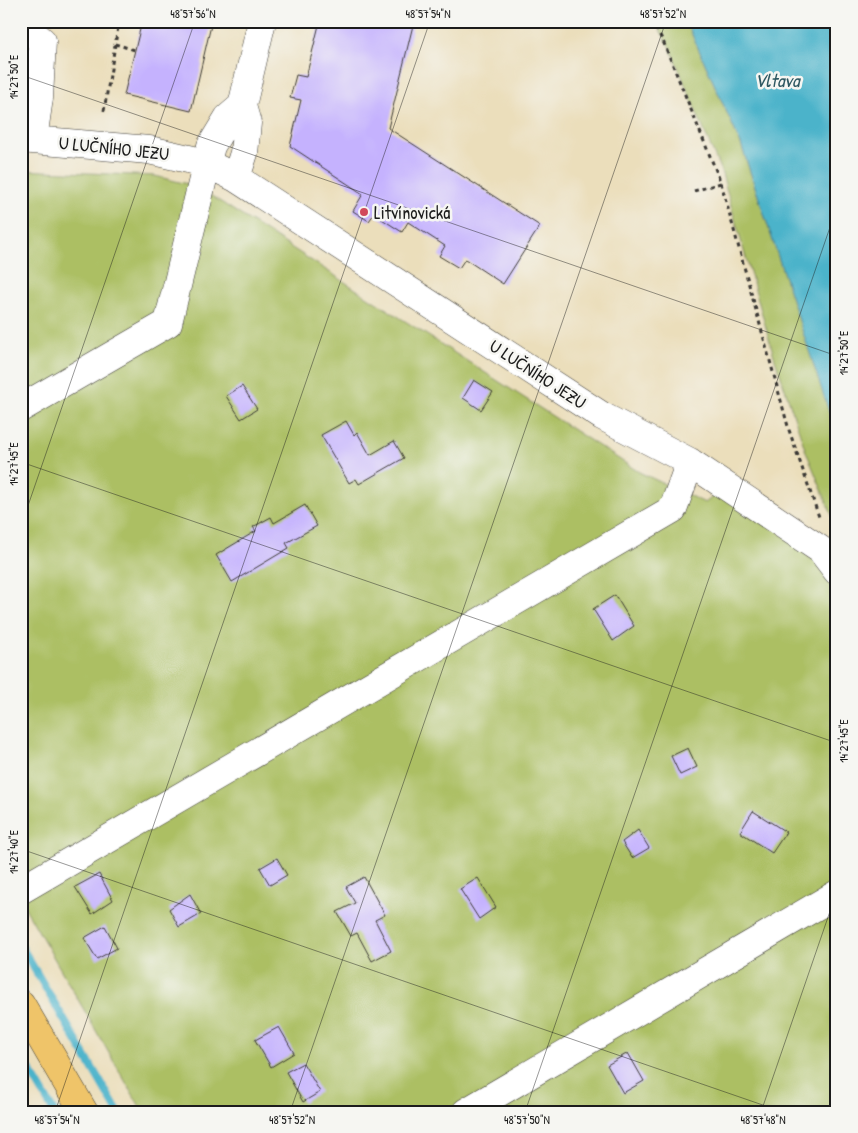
<svg xmlns="http://www.w3.org/2000/svg" width="858" height="1133" viewBox="0 0 858 1133" font-family="'Patrick Hand',sans-serif">
<style>
.green{fill:#acbf63;stroke:#646e40}
.water{fill:#4bb3ca;stroke:#346873}
.lines{fill:none;stroke-linecap:round;stroke-linejoin:round}
.stream{stroke:#4bb3ca;stroke-width:8}
.building{fill:#c5b2fe}
.minor-casing{stroke:#3b3934;stroke-width:29}
.major-casing{stroke:#3b3934;stroke-width:29}
.path{stroke:#3b3934;stroke-width:3;stroke-dasharray:4 4;stroke-linecap:butt}
.minor{stroke:#fff;stroke-width:28}
.major{stroke:#efc469;stroke-width:28}
.ticks{fill:none;stroke:#1c1c1c;stroke-width:1;stroke-opacity:0.45}
.poi-dot{fill:#d1495b;stroke:#f6f6f2;stroke-width:2}
.labels{text-anchor:middle;dominant-baseline:central;stroke-width:5;stroke-linejoin:round;paint-order:stroke}
.street-label{font-size:18px;fill:#1c1c1c;stroke:#f6f6f2}
.poi-label{font-size:18px;fill:#1c1c1c;stroke:#f6f6f2;text-anchor:start}
.water-label{font-size:19px;font-style:italic;fill:#2f5862;stroke:#f6f6f2}
.neatline{fill:none;stroke:#1c1c1c;stroke-width:2}
.ticks-label{font-size:12px;text-anchor:middle;fill:#1c1c1c}
</style>
<rect width="100%" height="100%" fill="#f6f6f2"/>
<filter id="ink" filterUnits="userSpaceOnUse"><feTurbulence type="fractalNoise" baseFrequency=".02" numOctaves="2"/><feDisplacementMap in="SourceGraphic" scale="10" xChannelSelector="R" yChannelSelector="G"/><feConvolveMatrix kernelMatrix="1 2 1 2 8 2 1 2 1" color-interpolation-filters="sRGB"/></filter>
<filter id="wash" filterUnits="userSpaceOnUse"><feTurbulence type="fractalNoise" baseFrequency=".0096" numOctaves="4" result="noise"/><feDisplacementMap in="SourceGraphic" scale="20" xChannelSelector="R" yChannelSelector="G"/><feGaussianBlur stdDeviation="1.12" result="paint"/><feColorMatrix in="noise" values="0 0 0 0 0 0 0 0 0 0 0 0 0 0 0 0 0 1.4 0 .05"/><feComposite in="paint" operator="in"/></filter>
<g filter="url(#wash)">
<rect width="100%" height="100%" fill="#ebdebb"/>
<!-- green -->
<path class="green" d="M655 21H686L741 144 837 435V527L805 449 774 356 722 174 670 48Z
M21 170 155 176 196 186 639 472 705 503 720 491 837 572V1112H143L21 901Z"/>
<!-- water -->
<path class="water" d="M686 21H826L836 42 837 436 741 144Z"/>
<g class="lines">
<!-- stream -->
<path class="stream" d="M21 946 118 1112
M21 1055 54 1112"/>
</g>
<g id="blocks">
<!-- building -->
<path class="building" d="M142 21H212L191 111 124 95Z
M320 21H414L388 128 540 226 503 284 465 259 459 268 439 256 445 246 408 222 402 232 374 214 369 221 353 211 363 194 290 146 301 100 290 98 296 75 306 77Z
M474 380 493 392 481 410 463 398Z
M242 386 257 409 241 419 226 396Z
M346 421 354 435 357 432 370 455 394 441 404 458 359 484 356 479 349 483 321 435Z
M305 505 317 526 286 543 289 548 232 582 216 555 256 531 253 527 271 517 274 523Z
M615 595 634 626 613 641 593 609Z
M688 748 697 767 680 775 671 756Z
M753 811 786 832 772 853 740 832Z
M638 830 649 848 632 858 622 842Z
M277 858 287 875 270 885 260 868Z
M99 874 113 900 92 914 75 887Z
M364 877 385 915 375 920 391 951 372 961 357 933 351 936 337 912 355 903 346 887Z
M478 878 496 907 479 919 460 889Z
M190 894 201 914 179 927 169 909Z
M105 926 117 948 97 959 84 938Z
M279 1027 294 1053 271 1067 255 1040Z
M628 1053 644 1081 623 1093 607 1065Z
M303 1063 320 1092 303 1102 286 1072Z"/>
</g>
</g>
<g filter="url(#ink)">
<use href="#blocks" fill-opacity="0" stroke="#3b3934" stroke-width="1"/>
<g class="lines">
<!-- minor casing -->
<g class="minor-casing">
<path id="minor" d="M21 24 42 41 39 98 33 139
M21 139 149 150 206 163 236 178 602 416 690 462 821 550 837 571
M236 178 244 153 247 123 242 106 262 21
M21 408 168 323 211 146 228 118 242 106
M21 890 673 509 690 462
M466 1112 837 894"/>
</g>
<!-- major casing -->
<g class="major-casing">
<path id="major" d="M21 1004 84 1112"/>
</g>
<!-- path -->
<path class="path" d="M652 21 663 41 721 183 789 430 819 517
M115 44 135 50
M104 111 119 21
M694 191 721 183"/>
<!-- minor -->
<use href="#minor" class="minor"/>
<!-- major -->
<use href="#major" class="major"/>
</g>
</g>
<!-- ticks -->
<path class="ticks" d="M21 75 837 356M21 462 837 743M21 526 195 21M21 849 783 1112M55 1112 430 21M290 1112 666 21M525 1112 837 207M761 1112 837 891"/>
<!-- markers -->
<circle class="poi-dot" cx="364" cy="212" r="5"/>
<g class="labels">
<!-- street labels -->
<g class="street-label">
<text transform="translate(114 148) rotate(6)">U LUČNÍHO JEZU</text>
<text transform="translate(538 374) rotate(33)">U LUČNÍHO JEZU</text>
</g>
<!-- poi labels -->
<g class="poi-label">
<text x="374" y="212">Litvínovická</text>
</g>
<!-- water labels -->
<g class="water-label">
<text x="777" y="80">Vltava</text>
</g>
</g>
<!-- margin -->
<rect width="858" height="1133" fill="none" stroke="#f6f6f2" stroke-width="55"/>
<rect x="28" y="28" width="802" height="1078" class="neatline"/>
<g class="ticks-label">
<text x="193" y="18">48°57'56"N</text>
<text x="428" y="18">48°57'54"N</text>
<text x="663" y="18">48°57'52"N</text>
<text transform="translate(14 77) rotate(-90)" y="4">14°27'50"E</text>
<text transform="translate(844 353) rotate(-90)" y="4">14°27'50"E</text>
<text transform="translate(14 464) rotate(-90)" y="4">14°27'45"E</text>
<text transform="translate(844 741) rotate(-90)" y="4">14°27'45"E</text>
<text transform="translate(14 852) rotate(-90)" y="4">14°27'40"E</text>
<text x="57" y="1124">48°57'54"N</text>
<text x="292" y="1124">48°57'52"N</text>
<text x="527" y="1124">48°57'50"N</text>
<text x="763" y="1124">48°57'48"N</text>
</g>
</svg>
